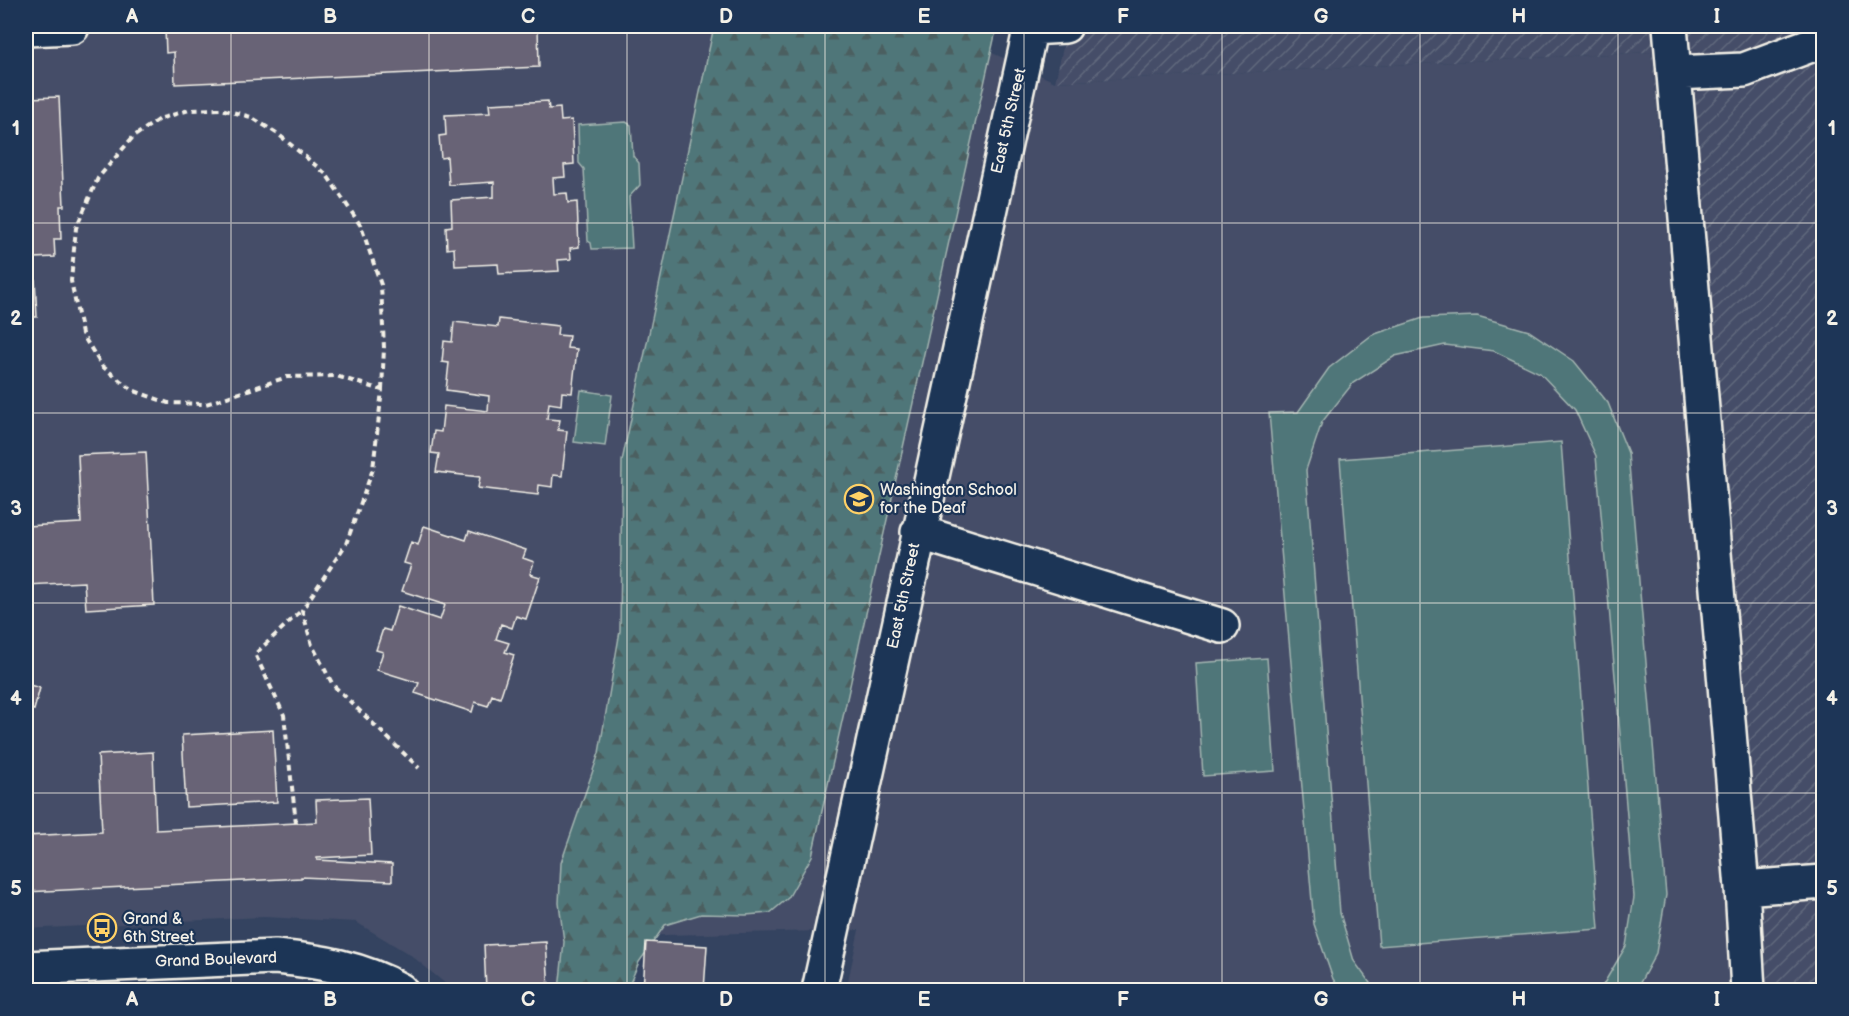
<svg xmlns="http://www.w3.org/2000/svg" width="1849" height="1016" viewBox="0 0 1849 1016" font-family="'Balsamiq Sans',sans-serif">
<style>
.built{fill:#444d67}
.industrial{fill:url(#industrial-furrows)}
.forest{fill:url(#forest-firs);stroke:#a2b4b0;stroke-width:1.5}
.park{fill:#507679;stroke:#a2b4b0;stroke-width:1.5}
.building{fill:#686376;stroke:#f4f1e8;stroke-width:1.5}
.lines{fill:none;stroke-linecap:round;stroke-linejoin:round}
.minor-casing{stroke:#f4f1e8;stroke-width:38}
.major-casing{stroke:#f4f1e8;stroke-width:38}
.path{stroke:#f4f1e8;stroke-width:4;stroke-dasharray:6 4.5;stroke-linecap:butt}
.minor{stroke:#1d3557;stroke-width:33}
.major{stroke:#1d3557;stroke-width:33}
.grid{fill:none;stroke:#f4f1e8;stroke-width:1.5;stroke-opacity:0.55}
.labels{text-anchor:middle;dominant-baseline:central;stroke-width:4.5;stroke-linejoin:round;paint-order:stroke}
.street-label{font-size:16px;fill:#f4f1e8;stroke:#1d3557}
.poi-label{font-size:16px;fill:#f4f1e8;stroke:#1d3557;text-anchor:start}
.neatline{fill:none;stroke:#f4f1e8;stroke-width:2}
.grid-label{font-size:20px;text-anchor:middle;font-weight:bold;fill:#f4f1e8}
</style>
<defs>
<pattern id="industrial-furrows" width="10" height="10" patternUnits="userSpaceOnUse" patternTransform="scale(1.5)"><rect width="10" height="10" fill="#444d67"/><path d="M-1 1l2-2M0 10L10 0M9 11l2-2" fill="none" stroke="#60677d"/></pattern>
<pattern id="forest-firs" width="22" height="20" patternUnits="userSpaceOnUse" patternTransform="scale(1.5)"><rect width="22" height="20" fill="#507679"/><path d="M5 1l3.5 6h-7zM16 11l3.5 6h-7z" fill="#4c5f60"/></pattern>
</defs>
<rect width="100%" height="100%" fill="#344360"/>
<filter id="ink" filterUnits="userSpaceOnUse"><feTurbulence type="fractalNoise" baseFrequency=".0167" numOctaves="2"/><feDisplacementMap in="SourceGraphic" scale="12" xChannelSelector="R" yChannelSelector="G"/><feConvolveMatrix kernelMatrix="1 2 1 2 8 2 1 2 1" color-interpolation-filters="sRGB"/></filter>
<g filter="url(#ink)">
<!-- built -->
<path class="built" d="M26 26H934L1055 82 1651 52 1737 990H846L859 930 630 936 589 990H453L412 956 356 922 264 917 26 929Z"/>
<!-- industrial -->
<path class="industrial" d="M1068 26H1823V990H1737L1651 52 1055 82Z"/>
<!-- forest -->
<path class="forest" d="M714 26H997L812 856 788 898 770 913 746 915 701 914 665 925 639 962 627 990H559L564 942 559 903 561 863 599 753 620 631 622 461Z"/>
<!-- park -->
<path class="park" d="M626 122 631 125 633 156 639 163 640 185 629 197 632 248 592 249 591 243 588 241 584 169 579 163 578 125Z
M1477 316 1529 331 1574 361 1608 403 1628 453 1666 895 1656 953 1636 990H1600L1626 946 1634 897 1596 456 1575 410 1540 373 1494 351 1445 345 1395 356 1353 383 1322 422 1306 470 1340 913 1354 961 1375 990H1341L1333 979 1314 924 1269 413 1298 412 1329 368 1372 335 1423 318Z
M581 390 612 395 605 446 574 442Z
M1561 442 1599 929 1379 946 1340 459Z
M1267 658 1275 771 1203 776 1196 663Z"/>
<!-- building -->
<path class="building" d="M173 26H538L539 67 175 84 174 52 166 53 165 29 173 28Z
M59 97 64 206H60L61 239H54L55 257 34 258 37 317H26V98Z
M548 101 549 109 560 108 561 121 572 120 574 164 564 165 565 177 553 178 554 194 567 193 568 203 577 202 579 247 570 248 571 259 558 260 559 271 499 274 498 264 455 266 454 248 447 249 446 227 452 226 451 200 494 197V182L449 185 447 157 441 158 439 136 446 135 445 115 490 113 489 104Z
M499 319 558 326 557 335 569 336 567 348 577 349 572 393 562 392 561 405 549 403 547 419 560 420 558 430 567 431 562 476 553 475 552 487 539 485 538 495 478 488 480 477 436 472 439 454 431 453 434 431 441 432 444 406 488 411 489 396 446 390 449 363 442 362 444 341 452 342 454 322 498 327Z
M146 452 154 605 86 609 84 582 26 585V526L81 523 78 455Z
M424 526 466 540 469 531 526 550 523 558 534 562 530 574 540 577 526 619 516 616 512 628 501 624 496 639 509 643 505 652 514 655 500 698 492 695 488 706 475 702 472 712 415 693 419 683 377 670 383 652 376 650 383 629 390 631 398 606 440 620 445 605 402 591 411 565 404 563 411 542 418 545Z
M26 670 29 671 26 684 40 688 34 710 26 708Z
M273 730 277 802 186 807 182 735Z
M153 752 156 830 317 822 316 800 368 798 371 855 317 858V860L392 864V881L301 877V878L26 892V836L102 832 98 755Z
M546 942 549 990H486L484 945Z
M646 942 707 946 704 990H643Z"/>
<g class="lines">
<!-- minor casing -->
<g class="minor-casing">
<path id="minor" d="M1670 26 1742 888 1748 990
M1030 28 1065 26
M26 29 72 27
M1674 73 1744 70 1824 40
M918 532 1222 626
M1742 888 1824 882
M44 990 48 968
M819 990 1031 26"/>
</g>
<!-- major casing -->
<g class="major-casing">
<path id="major" d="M26 968 275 957C319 961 361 968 400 990"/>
</g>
<!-- path -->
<path class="path" d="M382 390 384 348 381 285 361 226 326 174 278 134 251 117 221 109 189 110 159 119 133 137 98 178 76 228 71 281 82 334 102 366 132 390 168 403 206 404 287 377 336 376 382 390 373 469 346 544 302 610 312 645 333 685 419 768
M296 823 284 715 255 654 302 610"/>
<!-- minor -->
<use href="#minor" class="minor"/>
<!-- major -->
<use href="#major" class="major"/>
</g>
</g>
<!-- grid -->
<path class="grid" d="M231 26V990M429 26V990M627 26V990M825 26V990M1024 26V990M1222 26V990M1420 26V990M1618 26V990M26 223H1824M26 413H1824M26 603H1824M26 793H1824"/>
<!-- icons -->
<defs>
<g id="school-ring" transform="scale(1.5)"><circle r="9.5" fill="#1d3557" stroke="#ffd166" stroke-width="1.5"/><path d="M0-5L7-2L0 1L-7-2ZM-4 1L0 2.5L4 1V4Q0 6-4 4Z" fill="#ffd166"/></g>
<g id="bus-ring" transform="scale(1.5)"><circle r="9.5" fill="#1d3557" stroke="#ffd166" stroke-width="1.5"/><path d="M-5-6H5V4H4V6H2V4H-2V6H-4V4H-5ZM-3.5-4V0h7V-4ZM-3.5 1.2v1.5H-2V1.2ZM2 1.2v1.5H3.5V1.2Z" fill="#ffd166"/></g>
</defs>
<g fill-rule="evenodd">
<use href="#school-ring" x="859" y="499"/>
<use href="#bus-ring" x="102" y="928"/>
</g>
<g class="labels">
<!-- street labels -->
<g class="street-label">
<text transform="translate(1009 121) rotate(-77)">East 5th Street</text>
<text transform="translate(904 596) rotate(-78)">East 5th Street</text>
<text transform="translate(216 960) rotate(-2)">Grand Boulevard</text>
</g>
<!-- poi labels -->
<g class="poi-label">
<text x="880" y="490">Washington School<tspan x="880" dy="18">for the Deaf</tspan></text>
<text x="123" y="919">Grand &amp;<tspan x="123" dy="18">6th Street</tspan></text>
</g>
</g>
<!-- margin -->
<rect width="1849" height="1016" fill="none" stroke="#1d3557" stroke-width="66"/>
<rect x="33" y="33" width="1783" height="950" class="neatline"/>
<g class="grid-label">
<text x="132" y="23">A</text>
<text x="330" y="23">B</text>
<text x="528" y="23">C</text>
<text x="726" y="23">D</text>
<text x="924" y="23">E</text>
<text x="1123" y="23">F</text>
<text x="1321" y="23">G</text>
<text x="1519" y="23">H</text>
<text x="1717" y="23">I</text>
<text x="16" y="135">1</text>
<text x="1832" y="135">1</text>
<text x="16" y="325">2</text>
<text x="1832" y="325">2</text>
<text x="16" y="515">3</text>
<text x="1832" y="515">3</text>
<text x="16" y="705">4</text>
<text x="1832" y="705">4</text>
<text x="16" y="895">5</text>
<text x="1832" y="895">5</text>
<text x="132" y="1006">A</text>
<text x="330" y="1006">B</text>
<text x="528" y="1006">C</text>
<text x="726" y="1006">D</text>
<text x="924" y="1006">E</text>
<text x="1123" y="1006">F</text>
<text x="1321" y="1006">G</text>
<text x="1519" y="1006">H</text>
<text x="1717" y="1006">I</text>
</g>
</svg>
